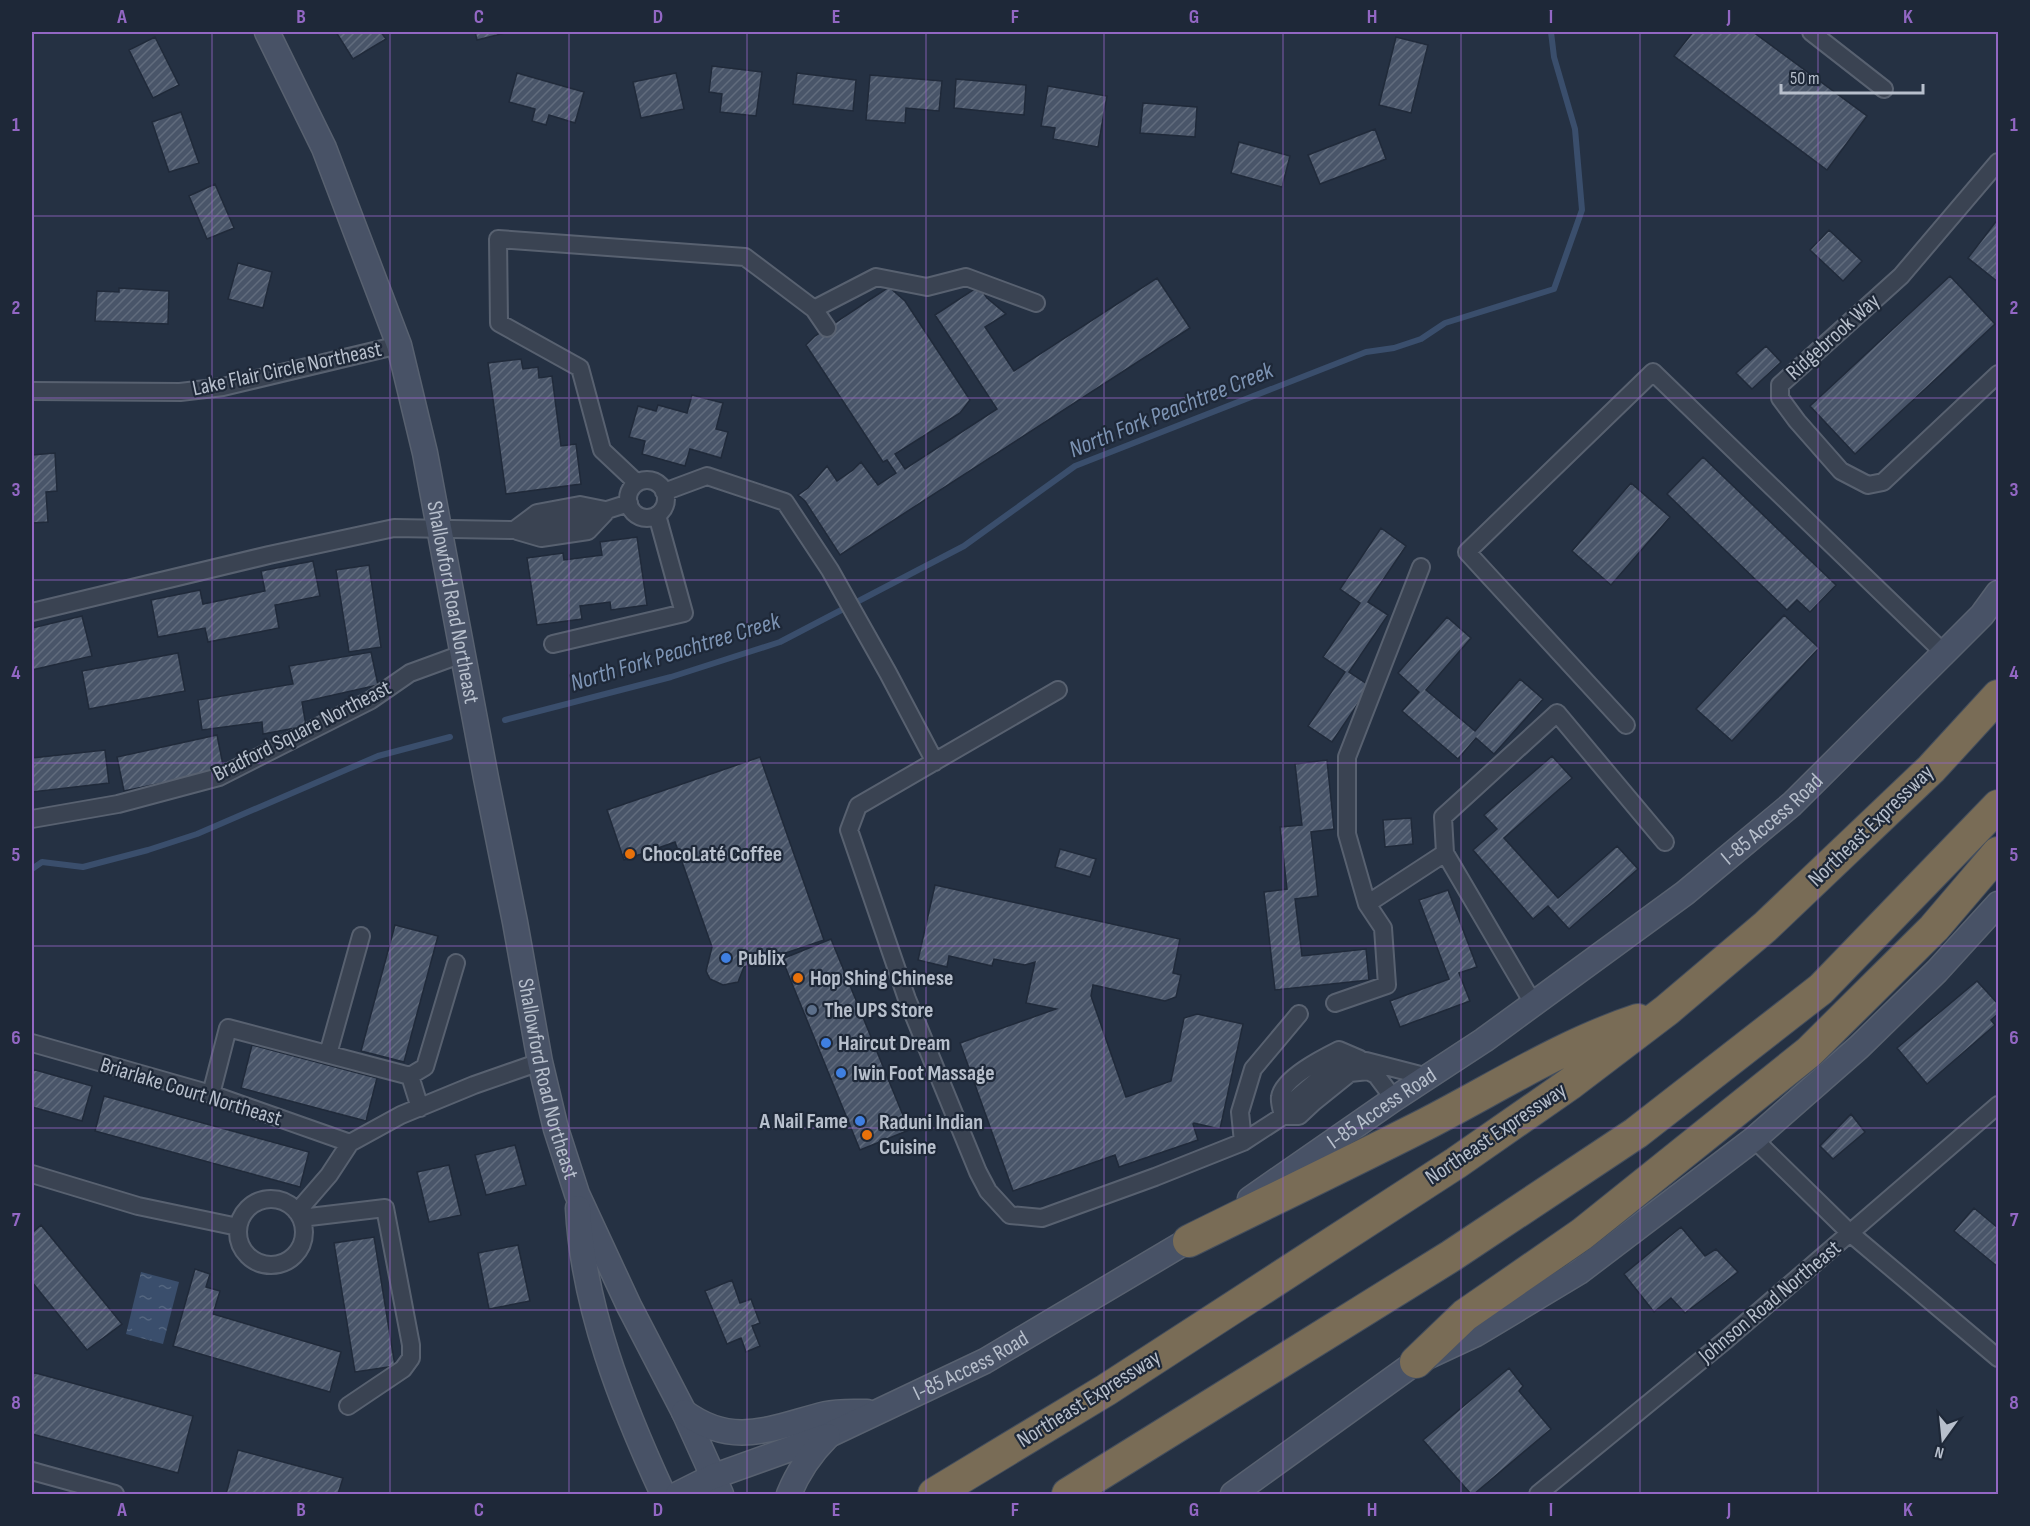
<svg xmlns="http://www.w3.org/2000/svg" width="2030" height="1526" viewBox="0 0 2030 1526" font-family="'Sofia Sans Condensed',sans-serif">
<style>
.water{fill:url(#water-ripples)}
.lines{fill:none;stroke-linecap:round;stroke-linejoin:round}
.stream{stroke:#3a4e6c;stroke-width:6}
.building{fill:url(#building-hatch);stroke:#202a3a;stroke-width:1.5}
.street-casing{stroke:#586170;stroke-width:20}
.secondary-casing{stroke:#586170;stroke-width:27}
.highway-casing{stroke:#444e5d;stroke-width:34}
.street{stroke:#3a4352;stroke-width:16}
.secondary{stroke:#485266;stroke-width:24}
.highway{stroke:#796c56;stroke-width:32}
.grid{fill:none;stroke:#9367c4;stroke-width:1.5;stroke-opacity:0.55}
.food-dot{fill:#e8710a;stroke:#1e2838;stroke-width:2}
.shop-dot{fill:#3f7fe0;stroke:#1e2838;stroke-width:2}
.service-dot{fill:#5c6f8a;stroke:#1e2838;stroke-width:2}
.labels{text-anchor:middle;dominant-baseline:central;stroke-width:4.5;stroke-linejoin:round;paint-order:stroke}
.street-label{font-size:22px;fill:#b7bfcc;stroke:#1e2838}
.poi-label{font-size:22px;font-weight:bold;fill:#b7bfcc;stroke:#1e2838;text-anchor:start}
.water-label{font-size:24px;font-style:italic;fill:#7d94b4;stroke:#1e2838}
.neatline{fill:none;stroke:#9367c4;stroke-width:2}
.grid-label{font-size:20px;text-anchor:middle;font-weight:bold;fill:#9367c4}
</style>
<defs>
<pattern id="water-ripples" width="26" height="14" patternUnits="userSpaceOnUse" patternTransform="scale(1.5)"><rect width="26" height="14" fill="#3a4e6c"/><path d="M2 4q2-2 4 0t4 0M15 11q2-2 4 0t4 0" fill="none" stroke="#546680"/></pattern>
<pattern id="building-hatch" width="6" height="6" patternUnits="userSpaceOnUse" patternTransform="scale(1.5)"><rect width="6" height="6" fill="#495569"/><path d="M-1 1l2-2M0 6l6-6M5 7l2-2" fill="none" stroke="#616c7d"/></pattern>
</defs>
<rect width="100%" height="100%" fill="#253143"/>
<!-- water -->
<path class="water" d="M141 1272 179 1282 163 1344 126 1334Z"/>
<g class="lines">
<!-- stream -->
<path class="stream" d="M505 720 671 677 780 642 964 546 1075 466 1366 352 1394 348 1421 339 1445 323 1554 289 1582 210 1575 129 1554 57 1551 32
M32 869 42 862 83 867 148 850 197 834 378 756 450 737"/>
</g>
<!-- building -->
<path class="building" d="M336 32H381L386 39 353 59Z
M475 32H505V33L477 40Z
M1693 32H1753L1867 116 1827 170 1674 56Z
M155 37 179 85 153 98 129 50Z
M1396 37 1428 45 1411 113 1379 105Z
M712 66 762 72 756 116 720 112 722 94 709 92Z
M517 73 584 92 575 123 549 115 546 125 532 121 535 109 509 102Z
M676 73 684 109 641 118 633 82Z
M797 73 856 80 853 111 793 104Z
M870 75 942 81 939 111 906 108 905 123 866 120Z
M956 79 1026 85 1024 115 954 108Z
M1048 86 1107 96 1098 147 1053 139 1055 128 1041 126Z
M1143 103 1197 107 1195 137 1140 133Z
M181 112 199 163 169 172 152 122Z
M1375 129 1386 159 1320 184 1308 155Z
M1239 142 1290 156 1282 187 1231 173Z
M215 184 234 228 207 239 189 196Z
M1998 219V282L1968 258Z
M1829 230 1862 261 1843 281 1810 250Z
M238 263 272 272 263 308 228 299Z
M1950 276 1995 324 1855 454 1810 406Z
M1157 278 1190 328 840 555 805 501 798 495 808 488 827 466 837 481 853 470 861 462 878 485 896 473 887 460 883 462 806 345 815 336 889 287 905 301 970 400 960 413 895 454 905 469 997 409 935 315 979 286 987 298 1006 314 985 327 1014 371Z
M119 288 169 291 168 324 95 321 97 291 119 292Z
M1766 346 1781 362 1752 389 1736 373Z
M521 359 523 369 538 367 539 378 552 376 561 446 576 444 581 484 506 494 488 363Z
M692 395 723 403 716 429 728 432 721 458 690 449 685 466 642 454 645 441 629 437 638 406 656 411 658 405 687 413Z
M55 453 57 491 46 492 48 522 32 523V455Z
M1703 457 1836 585 1810 612 1797 600 1787 610 1667 494Z
M1631 483 1670 517 1611 585 1572 551Z
M1381 528 1406 546 1368 602 1388 615 1349 672 1370 686 1332 742 1308 726 1345 672 1323 657 1360 603 1340 589Z
M637 537 647 605 611 610 610 602 580 606 582 619 537 625 527 558 563 553 564 560 602 555 600 542Z
M313 561 320 596 275 605 279 628 208 642 205 628 158 637 151 600 200 590 203 604 265 591 261 571Z
M369 565 381 647 349 652 336 570Z
M1784 615 1819 648 1732 741 1696 709Z
M82 616 92 656 32 670V628Z
M1447 617 1471 638 1426 690 1475 731 1520 679 1543 699 1494 754 1476 738 1458 759 1402 711 1419 692 1398 673Z
M371 652 378 685 302 702 306 726 263 734 262 722 202 730 198 700 293 684 289 666Z
M178 653 185 691 89 709 82 671Z
M217 735 224 770 124 791 117 757Z
M105 750 109 783 32 792V758Z
M1552 756 1572 778 1504 838 1558 898 1617 846 1638 869 1569 929 1548 906 1533 919 1473 850 1497 829 1484 815Z
M760 757 824 940 744 967 738 982 723 985 710 979 706 971 712 947 675 842 624 860 607 810Z
M1327 760 1334 829 1311 832 1318 896 1295 899 1302 956 1366 949 1369 980 1275 990 1264 892 1287 889 1280 827 1302 825 1295 764Z
M1411 818 1413 844 1385 847 1383 820Z
M1060 849 1096 859 1090 877 1055 867Z
M935 885 1180 939 1173 973 1181 975 1176 997 1165 1001 1093 985 1091 996 1126 1097 1171 1081 1184 1018 1197 1014 1243 1024 1220 1129 1194 1123 1193 1124 1198 1140 1119 1167 1115 1155 1013 1191 960 1043 1056 1009 1026 1003 1035 962 1025 965 994 959 992 966 949 956 947 967 918 960Z
M1448 890 1477 967 1459 973 1470 1001 1400 1027 1390 1001 1449 979 1419 900Z
M395 925 438 936 404 1062 361 1051Z
M831 939 909 1130 860 1150 782 959Z
M1977 981 1998 1004V1014L1991 1020 1995 1025 1927 1084 1897 1048Z
M252 1045 377 1078 366 1121 241 1088Z
M32 1069 92 1086 82 1121 32 1107Z
M104 1096 309 1152 300 1187 95 1131Z
M1851 1114 1865 1132 1833 1159 1820 1146Z
M515 1145 526 1185 486 1195 475 1155Z
M449 1165 461 1215 429 1222 417 1172Z
M1974 1208 1998 1228V1267L1954 1231Z
M41 1225 122 1324 87 1350 32 1282V1233Z
M1681 1227 1705 1256 1716 1249 1738 1272 1685 1313 1671 1298 1654 1312 1624 1274Z
M374 1237 395 1366 355 1372 334 1243Z
M518 1245 530 1301 489 1309 478 1253Z
M195 1269 210 1274 206 1287 220 1291 213 1314 341 1352 330 1392 173 1346Z
M732 1280 740 1303 751 1299 760 1323 752 1326 760 1346 746 1352 741 1338 727 1344 705 1291Z
M1509 1368 1523 1386 1519 1391 1551 1429 1474 1494H1471L1423 1440Z
M32 1372 193 1416 178 1473 32 1434Z
M238 1450 343 1478 338 1494H226Z"/>
<g class="lines">
<!-- street casing -->
<g class="street-casing">
<path id="street" d="M1811 32 1884 89
M1998 162 1901 276 1780 385V398L1797 421 1841 471 1868 485 1883 482 1998 374
M814 309 827 328
M32 391 180 392 223 387 399 345
M628 499a19 19 0 1 1 38 0a19 19 0 1 1-38 0Z
M636 482 602 450 580 368 499 323 498 239 745 257 814 309 876 277 927 287 966 277 1036 303
M664 492 707 476 785 502 830 570 888 673 935 762
M517 528 537 513 580 505 605 510
M517 531 541 538 588 531 605 513
M32 612 269 555 394 528 513 530 582 518 629 503
M553 644 684 613 657 515
M1058 690 858 806 849 830 907 999 978 1172 988 1191 1010 1215 1042 1218 1155 1177 1243 1142 1283 1116 1295 1099 1336 1064 1366 1061 1428 1077
M1626 725 1467 552 1653 372 1944 653
M32 819 118 804 219 777 371 700 410 673 462 654
M1367 904 1445 853
M1335 1003 1387 985 1383 928 1367 904 1347 834V757L1421 567
M1533 1003 1445 853 1443 817 1557 713 1665 842
M32 1043 211 1094 350 1143
M328 1054 361 936
M410 1076 425 1067 456 963
M211 1094 228 1028 410 1076 420 1108
M1283 1116H1299L1314 1102 1350 1073 1368 1071 1376 1075 1394 1099
M1283 1116C1282 1111 1279 1102 1280 1097 1283 1078 1323 1058 1339 1050L1360 1059
M1754 1139 1850 1233 1998 1358
M1243 1142 1240 1112 1253 1069 1299 1014
M32 1174 138 1206 238 1227
M238 1232a33 33 0 1 1 66 0a33 33 0 1 1-66 0Z
M297 1212 329 1175 350 1143 401 1115 474 1085 540 1062
M301 1218 385 1208 411 1345V1358L403 1369 348 1406
M32 1471 115 1494
M1538 1494 1727 1339 1998 1105"/>
</g>
<!-- secondary casing -->
<g class="secondary-casing">
<g id="secondary">
<path id="s1" d="M267 32 324 148 399 345 425 453 486 778 515 922 540 1062 556 1129 577 1194 629 1306 684 1412 721 1494"/>
<path id="s2" d="M1250 1199 1394 1099 1484 1040 1685 893 1792 804 1944 653 1982 615 1998 593"/>
<path d="M578 1208C583 1307 622 1405 663 1494"/>
<path d="M684 1412C734 1449 773 1427 826 1414 839 1411 854 1412 867 1412"/>
<path id="s3" d="M678 1494 712 1477 829 1435 985 1361 1204 1231"/>
<path d="M789 1494C798 1472 810 1454 828 1436"/>
<path d="M1233 1494 1416 1362 1476 1334 1579 1272 1754 1139 1859 1047 1937 971 1998 904"/>
</g>
</g>
<!-- highway casing -->
<g class="highway-casing">
<path id="highway" d="M1189 1241C1268 1202 1347 1164 1426 1124 1496 1088 1562 1045 1638 1020
M1416 1362 1465 1315 1582 1234 1809 1052 1934 928 1998 853
M934 1494 1106 1390 1456 1163 1571 1083 1667 1010 1765 927 1931 769 1998 696
M1068 1494 1451 1256 1636 1133 1821 989 1998 806"/>
</g>
<!-- street -->
<use href="#street" class="street"/>
<!-- secondary -->
<use href="#secondary" class="secondary"/>
<!-- highway -->
<use href="#highway" class="highway"/>
</g>
<!-- grid -->
<path class="grid" d="M212 32V1494M390 32V1494M569 32V1494M747 32V1494M926 32V1494M1104 32V1494M1283 32V1494M1461 32V1494M1640 32V1494M1818 32V1494M32 216H1998M32 398H1998M32 580H1998M32 763H1998M32 946H1998M32 1128H1998M32 1310H1998"/>
<!-- markers -->
<g class="food-dot">
<circle cx="630" cy="854" r="6"/>
<circle cx="798" cy="978" r="6"/>
<circle cx="867" cy="1135" r="6"/>
</g>
<g class="shop-dot">
<circle cx="726" cy="958" r="6"/>
<circle cx="826" cy="1043" r="6"/>
<circle cx="841" cy="1073" r="6"/>
<circle cx="860" cy="1121" r="6"/>
</g>
<circle class="service-dot" cx="812" cy="1010" r="6"/>
<g class="labels">
<!-- street labels -->
<g class="street-label">
<text transform="translate(1833 337) rotate(-42)">Ridgebrook Way</text>
<text transform="translate(287 369) rotate(-12)">Lake Flair Circle Northeast</text>
<text stroke="none"><textPath href="#s1" startOffset="603">Shallowford Road Northeast</textPath></text>
<text transform="translate(302 731) rotate(-27)">Bradford Square Northeast</text>
<text stroke="none"><textPath href="#s2" startOffset="646">I-85 Access Road</textPath></text>
<text transform="translate(1871 826) rotate(-44)">Northeast Expressway</text>
<text stroke="none"><textPath href="#s1" startOffset="1089">Shallowford Road Northeast</textPath></text>
<text transform="translate(191 1092) rotate(17)">Briarlake Court Northeast</text>
<text stroke="none"><textPath href="#s2" startOffset="160">I-85 Access Road</textPath></text>
<text transform="translate(1496 1134) rotate(-34)">Northeast Expressway</text>
<text transform="translate(1770 1302) rotate(-40)">Johnson Road Northeast</text>
<text stroke="none"><textPath href="#s3" startOffset="320">I-85 Access Road</textPath></text>
<text transform="translate(1089 1399) rotate(-32)">Northeast Expressway</text>
</g>
<!-- poi labels -->
<g class="poi-label">
<text x="642" y="854">ChocoLaté Coffee</text>
<text x="738" y="958">Publix</text>
<text x="810" y="978">Hop Shing Chinese</text>
<text x="824" y="1010">The UPS Store</text>
<text x="838" y="1043">Haircut Dream</text>
<text x="853" y="1073">Iwin Foot Massage</text>
<text x="848" y="1121" text-anchor="end">A Nail Fame</text>
<text x="879" y="1122">Raduni Indian<tspan x="879" dy="25">Cuisine</tspan></text>
</g>
<!-- water labels -->
<g class="water-label">
<text transform="translate(1171 410) rotate(-22)">North Fork Peachtree Creek</text>
<text transform="translate(675 652) rotate(-17)">North Fork Peachtree Creek</text>
</g>
</g>
<!-- border -->
<rect width="2030" height="1526" fill="none" stroke="#1e2838" stroke-width="66"/>
<!-- north arrow -->
<g transform="translate(1943 1439) rotate(195)" stroke="#1e2838" stroke-width="4.5" paint-order="stroke">
<path d="M0-4.5L10 22L0 15L-10 22Z" fill="#b7bfcc"/>
<text y="-9" font-size="16" font-weight="bold" text-anchor="middle" fill="#b7bfcc">N</text>
</g>
<!-- scale -->
<path d="M1781 84v9h142v-9" fill="none" stroke="#b7bfcc" stroke-width="3"/>
<text x="1790" y="84" font-size="18" fill="#b7bfcc" stroke="#1e2838" stroke-width="4.5" paint-order="stroke">50 m</text>
<rect x="33" y="33" width="1964" height="1460" class="neatline"/>
<g class="grid-label">
<text x="122" y="23">A</text>
<text x="301" y="23">B</text>
<text x="479" y="23">C</text>
<text x="658" y="23">D</text>
<text x="836" y="23">E</text>
<text x="1015" y="23">F</text>
<text x="1194" y="23">G</text>
<text x="1372" y="23">H</text>
<text x="1551" y="23">I</text>
<text x="1729" y="23">J</text>
<text x="1908" y="23">K</text>
<text x="16" y="131">1</text>
<text x="2014" y="131">1</text>
<text x="16" y="314">2</text>
<text x="2014" y="314">2</text>
<text x="16" y="496">3</text>
<text x="2014" y="496">3</text>
<text x="16" y="679">4</text>
<text x="2014" y="679">4</text>
<text x="16" y="861">5</text>
<text x="2014" y="861">5</text>
<text x="16" y="1044">6</text>
<text x="2014" y="1044">6</text>
<text x="16" y="1226">7</text>
<text x="2014" y="1226">7</text>
<text x="16" y="1409">8</text>
<text x="2014" y="1409">8</text>
<text x="122" y="1516">A</text>
<text x="301" y="1516">B</text>
<text x="479" y="1516">C</text>
<text x="658" y="1516">D</text>
<text x="836" y="1516">E</text>
<text x="1015" y="1516">F</text>
<text x="1194" y="1516">G</text>
<text x="1372" y="1516">H</text>
<text x="1551" y="1516">I</text>
<text x="1729" y="1516">J</text>
<text x="1908" y="1516">K</text>
</g>
</svg>
